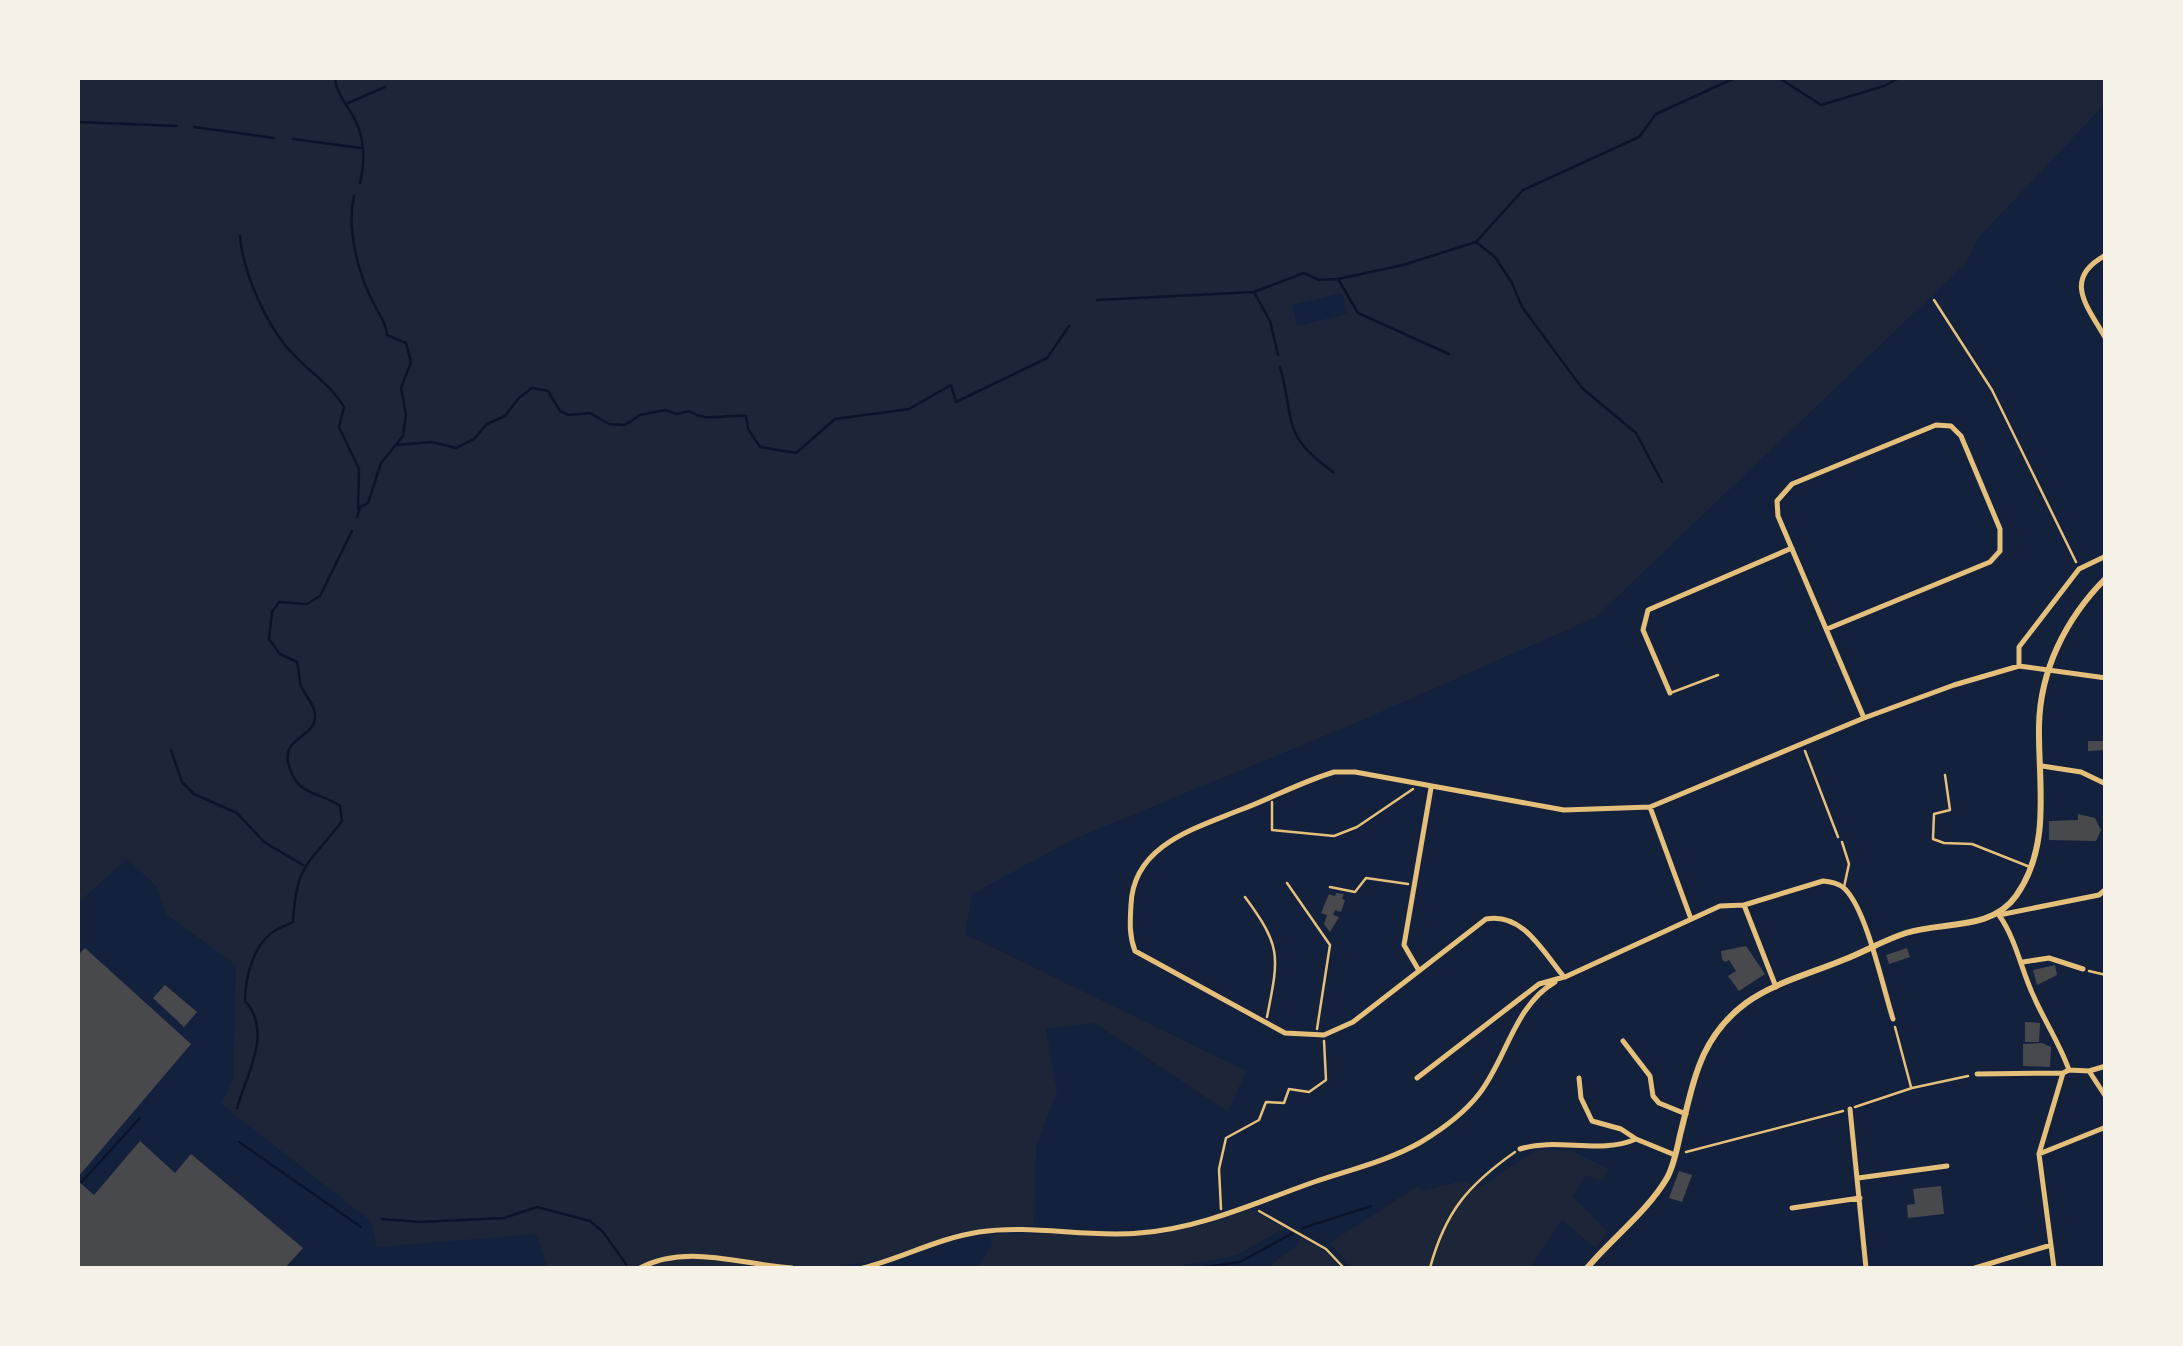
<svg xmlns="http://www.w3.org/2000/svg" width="2183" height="1346" viewBox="0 0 2183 1346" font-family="'Titillium Web',sans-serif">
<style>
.green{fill:#1d2539;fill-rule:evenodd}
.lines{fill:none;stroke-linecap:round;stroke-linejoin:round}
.stream{stroke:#0b132b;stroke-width:2.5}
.building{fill:#48494c}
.path{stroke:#e5c07b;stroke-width:2.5}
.service{stroke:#e5c07b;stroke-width:2.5}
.minor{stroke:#e5c07b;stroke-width:5}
.secondary{stroke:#e5c07b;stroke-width:6}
</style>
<rect width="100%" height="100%" fill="#14213d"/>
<!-- green -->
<path class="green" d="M78 78H2105V104L1980 236 1965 264 1596 617 1351 725 1074 839 972 894 965 934 1246 1071 1228 1112 1095 1023 1046 1029 1057 1092 1036 1146 1034 1226 962 1231 879 1260 827 1268H547L537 1234 377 1247 371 1221 221 1104 233 1080 236 965 166 914 156 886 127 859 78 903ZM1342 293 1347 314 1297 326 1292 305Z
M1536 1150 1572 1151 1609 1169 1603 1181 1585 1175 1573 1196 1607 1232 1596 1248 1562 1220 1530 1268H1352L1330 1243 1418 1186 1421 1191 1462 1181 1480 1187Z
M1249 1208 1285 1228 1237 1255 1169 1268H977L992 1244 990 1234H1151Z
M1301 1236 1324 1250 1341 1268H1267L1299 1244Z"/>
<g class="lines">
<!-- stream -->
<path class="stream" d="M335 78C336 95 348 105 355 120 365 138 365 164 360 183
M1779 78 1821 105 1884 86 1899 78
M346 104 385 87
M78 122 177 126
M194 127 274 138
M293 139 361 148
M354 196C346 229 359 277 375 306 381 318 385 321 387 335L406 343 411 362 401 388 406 414 403 436 381 463 368 503 360 507 357 517
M240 236C243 273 268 330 295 356 312 374 331 385 344 407L339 427 359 469 358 509
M1476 242 1495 257 1512 283 1522 307 1582 388 1636 433 1662 482
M1338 279 1358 313 1449 354
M1254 292 1270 321 1278 355
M1097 300 1254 292 1304 273 1319 280 1338 279 1403 265 1476 242 1523 190 1639 137 1656 114 1735 78
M1280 367C1296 424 1280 433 1333 472
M397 445 432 442 456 448 474 439 487 424 505 416 519 398 532 388 548 391 560 411 569 415 590 413 609 424 625 425 640 415 665 410 677 414 689 411C707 423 724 414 746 416L748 429 760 447 796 453 835 419 909 409 951 385 956 402 1047 358 1069 326
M171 750 182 782 194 794 237 813 264 842 303 865
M237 1108C247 1074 273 1031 245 1001 245 977 254 941 278 929 283 926 288 925 293 922 296 863 309 865 342 821L340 806C320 791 296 798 288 762 283 738 316 736 315 716 315 704 305 696 301 686 299 679 299 670 297 662L280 654 269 639 272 612 279 602 307 604 320 596 352 531
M239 1142 361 1227
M78 1186 140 1118
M382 1219 420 1222 504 1218 537 1207 590 1221 603 1232 626 1264
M1303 1228 1371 1206
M1199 1268 1240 1262 1293 1233"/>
</g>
<!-- building -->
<path class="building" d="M2088 741H2106V750L2088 751Z
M2078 814 2095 818 2101 830 2096 841 2049 840V821L2078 820Z
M1336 893 1344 894 1342 899 1345 900 1341 912 1335 910 1333 915 1339 917 1330 932 1324 924 1327 915 1321 913 1329 894 1335 896Z
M1746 946 1765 974 1739 991 1728 976 1736 971 1729 960 1725 962 1722 959 1721 951Z
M85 948 191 1044 78 1177V955Z
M1907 948 1910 957 1889 964 1886 955Z
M2055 965 2057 975 2037 985 2033 970Z
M165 985 197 1012 184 1027 153 998Z
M2025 1022 2040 1023 2039 1042H2025Z
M2042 1043 2051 1047 2050 1067 2023 1066V1044Z
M140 1141 175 1173 191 1154 303 1248 285 1268H78V1181L94 1195Z
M1679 1171 1692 1175 1682 1202 1669 1198Z
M1941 1186 1944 1214 1908 1218 1907 1205 1915 1204 1913 1189Z"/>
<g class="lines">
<!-- path -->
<path class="path" d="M1934 300 1992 390 2076 562
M1805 751 1838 837
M1272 802V830L1334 836 1357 827 1413 789
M1287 883 1330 945 1317 1029
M1330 887 1355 892 1366 878 1408 884
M1245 897C1282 947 1279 956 1267 1017
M2089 971 2106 975
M1895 1027 1911 1087
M1855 1107 1912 1088 1968 1076
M1686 1152 1843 1111
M1221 1209 1219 1169 1226 1138 1259 1120 1266 1102 1284 1103 1289 1089 1309 1092 1326 1080 1324 1041
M1259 1211 1326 1249 1344 1268
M1430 1268C1445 1212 1468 1185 1515 1152"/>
<!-- service -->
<path class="service" d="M1673 692 1718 675
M1945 775 1950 810 1934 814 1933 839 1944 843 1972 844 2030 867
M1842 842 1849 864 1844 887"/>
<!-- minor -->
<path class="minor" d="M2106 255C2061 279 2088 307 2106 339
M1827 629 1990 562 2000 551V529L1961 436 1951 426 1936 425 1792 484 1777 501 1778 516 1864 718
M2019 666V647L2079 569 2106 556
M1670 693 1643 630 1648 610 1792 548
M2042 766 2081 772 2106 784
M1650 807 1691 919
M1744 905 1776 987
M2023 962 2049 958 2083 969
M1418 969 1404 945 1431 788
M1565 977 1720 906 1744 905 1823 881C1831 882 1839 883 1845 889 1867 911 1883 988 1893 1019
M1623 1041 1650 1076 1653 1096 1659 1103 1686 1114
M2069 1070 2089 1071 2106 1066
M2089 1071 2106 1097
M1977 1074 2063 1073
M1417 1078 1539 984 1564 977C1543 952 1523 912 1486 919L1353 1022 1324 1035 1285 1033 1135 951C1129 935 1130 922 1131 905 1133 846 1193 829 1240 810 1272 798 1301 782 1334 772H1355L1564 810 1650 807 1864 718 1954 685 2019 666 2106 678
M1579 1078 1581 1098 1592 1121 1621 1129 1636 1139
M1850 1109 1866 1268
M1520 1149C1557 1137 1600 1155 1636 1139L1675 1155
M2039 1154 2106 1127
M1858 1178 1947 1166
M1792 1208 1860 1198
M640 1268C687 1243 742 1265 792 1268
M863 1268C902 1258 939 1238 979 1232 1032 1224 1086 1238 1139 1233 1200 1229 1257 1202 1314 1182 1349 1170 1388 1161 1421 1142 1441 1130 1465 1112 1479 1094 1507 1058 1514 1006 1555 982
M1975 1268 2051 1245
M2054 1268 2039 1154 2063 1073 2069 1070C2060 1044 2045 1022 2034 997 2021 970 2017 941 1999 915L2099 895 2106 889"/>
<!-- secondary -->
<path class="secondary" d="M1587 1268C1612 1238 1647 1212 1667 1178 1674 1165 1677 1149 1680 1135 1694 1081 1699 1038 1746 1003 1773 983 1812 973 1843 960 1864 952 1884 940 1906 933 1943 921 1991 931 2016 896 2052 845 2038 784 2039 726 2040 670 2066 618 2106 578"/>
</g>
<!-- border -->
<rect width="2183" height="1346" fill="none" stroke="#f6f1e7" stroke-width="160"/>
</svg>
